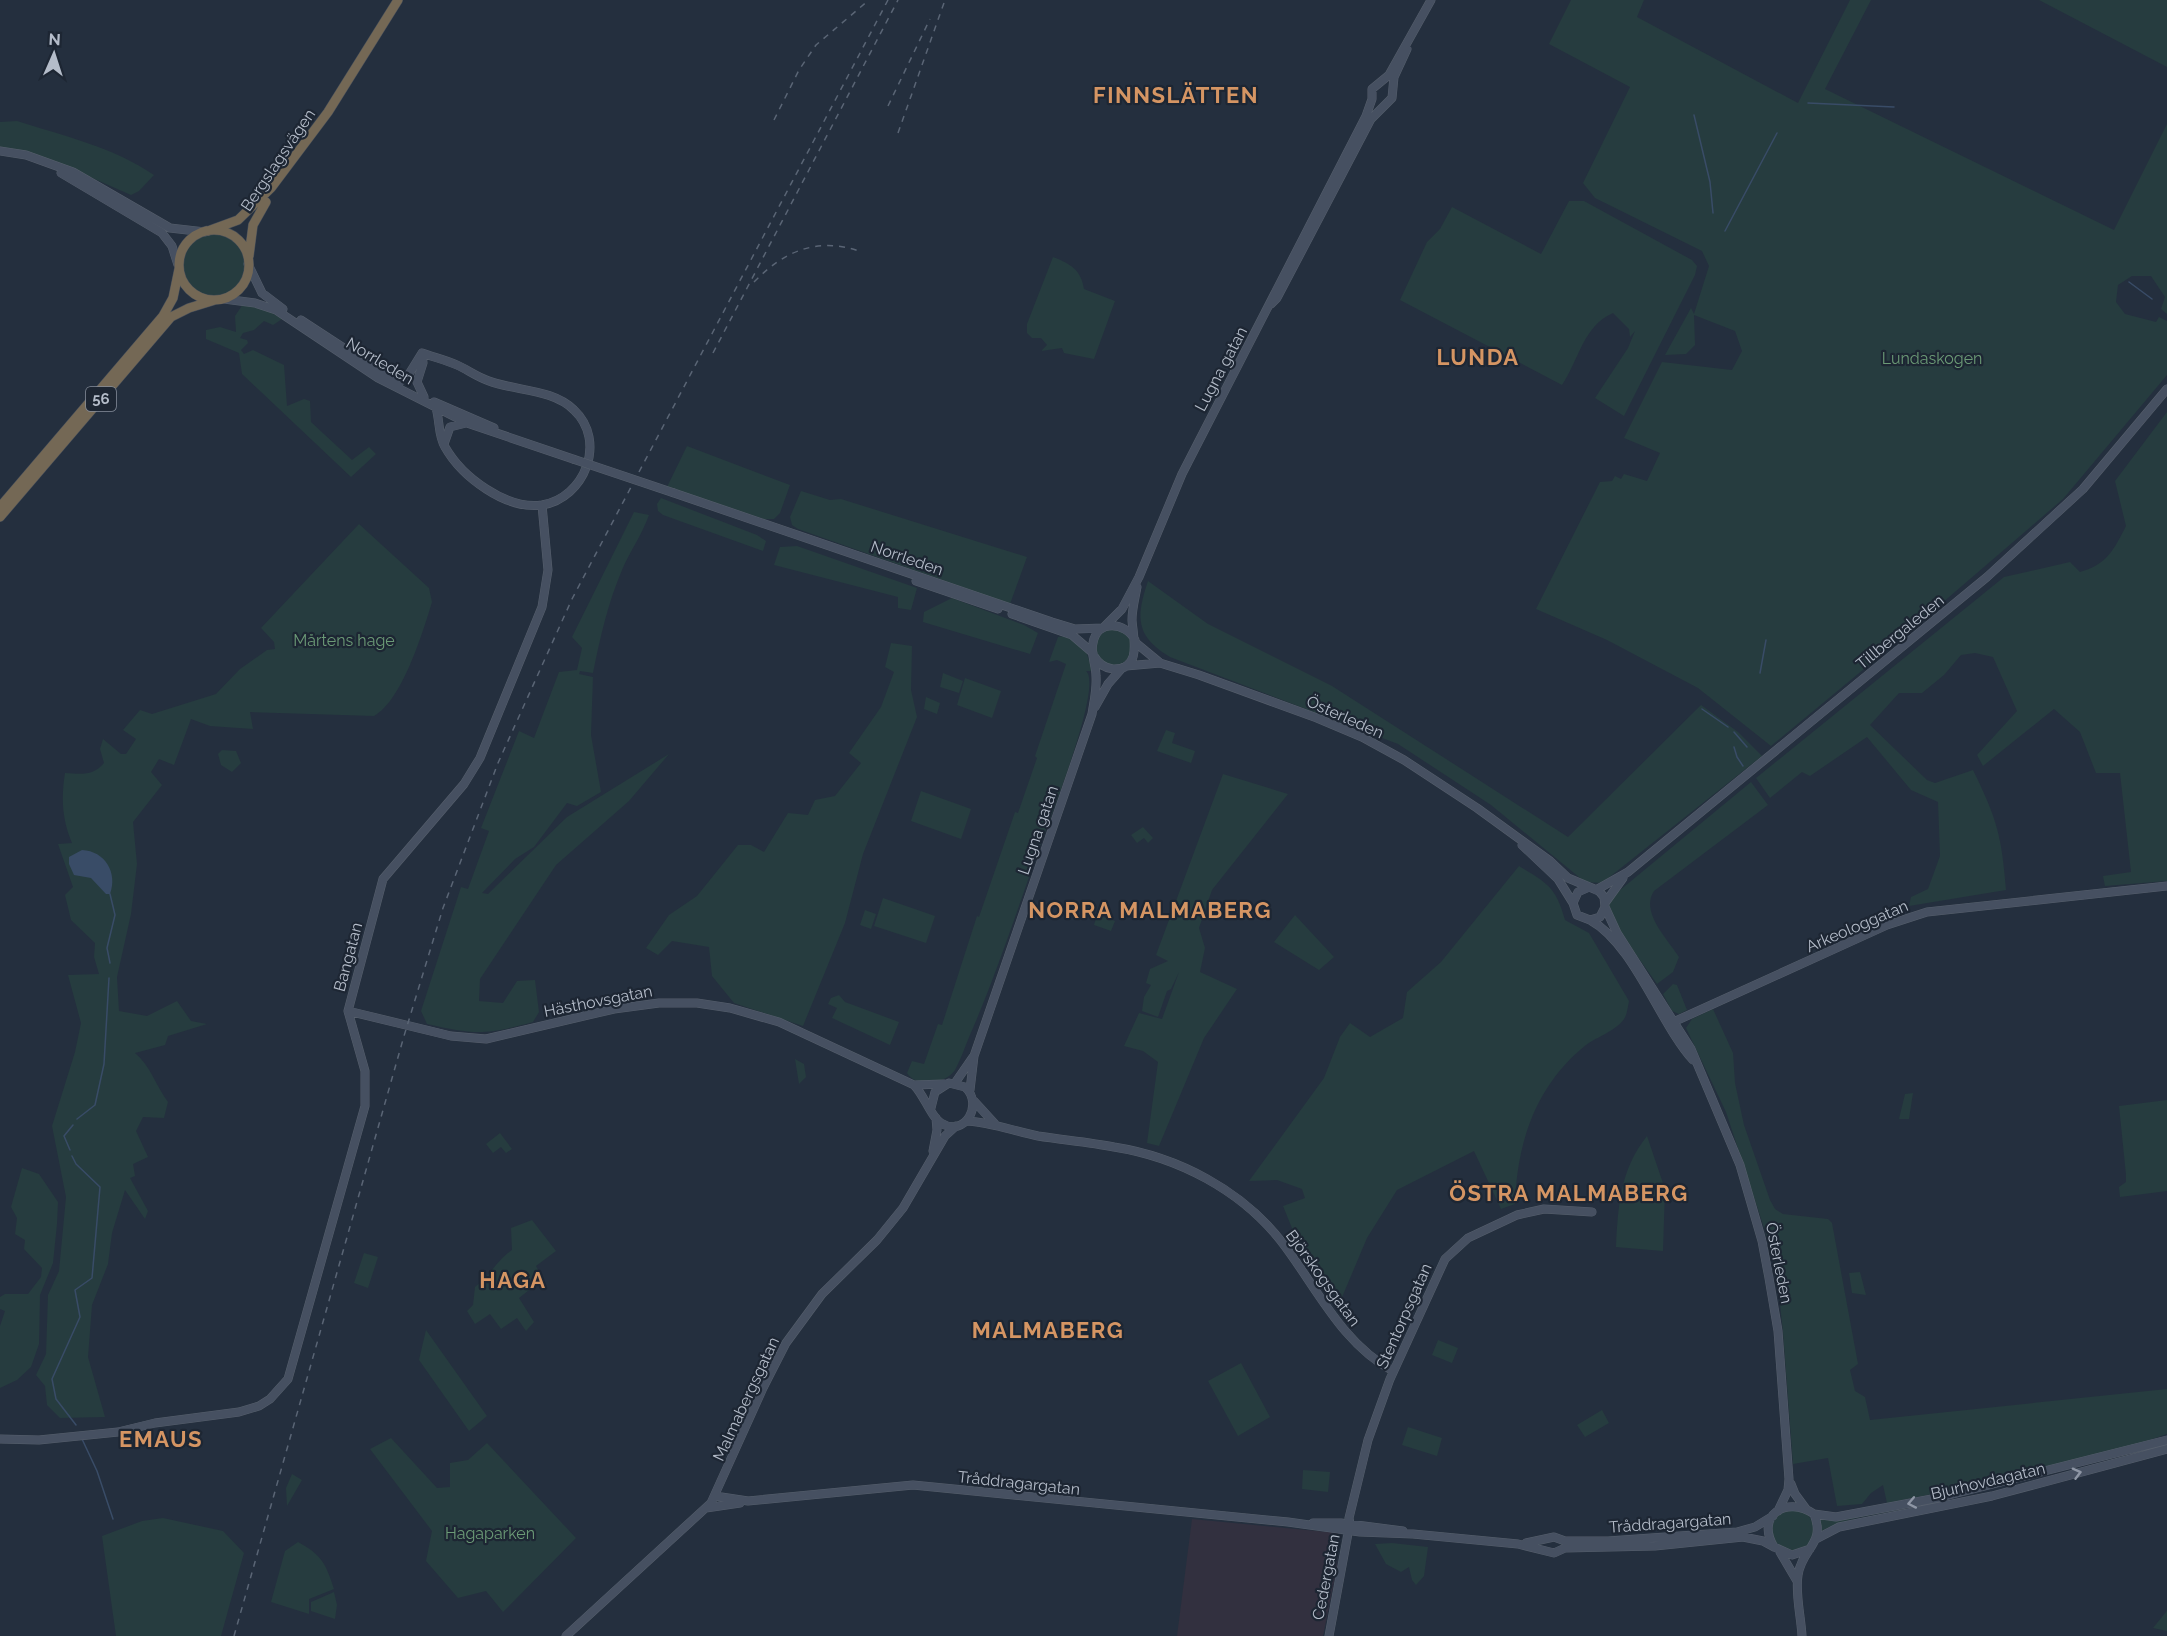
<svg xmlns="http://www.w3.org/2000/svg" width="2167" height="1636" viewBox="0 0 2167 1636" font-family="Raleway,sans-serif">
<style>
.medical{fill:#32303f}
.green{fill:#263c3f}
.water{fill:#394c67}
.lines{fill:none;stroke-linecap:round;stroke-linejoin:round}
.stream{stroke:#394c67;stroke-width:1.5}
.secondary-casing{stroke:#565f6c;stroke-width:9}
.highway-casing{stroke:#434c59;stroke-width:10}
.secondary{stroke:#465061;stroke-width:8}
.highway{stroke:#746855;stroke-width:9}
.rail{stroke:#5a6575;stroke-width:1.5;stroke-dasharray:6 6;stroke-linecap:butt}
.secondary-bridge-casing{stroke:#565f6c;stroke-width:9;stroke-linecap:butt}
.secondary-bridge{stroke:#465061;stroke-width:8}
.oneway{stroke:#8e96a5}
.labels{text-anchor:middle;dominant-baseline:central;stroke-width:4.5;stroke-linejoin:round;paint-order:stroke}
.shield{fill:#1d2633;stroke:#878f9c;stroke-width:1.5}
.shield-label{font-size:15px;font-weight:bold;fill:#b4bcc9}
.street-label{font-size:16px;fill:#b4bcc9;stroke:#1d2633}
.park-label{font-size:16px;fill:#6b9a76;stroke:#1d2633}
.district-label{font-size:22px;font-weight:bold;letter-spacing:1.5px;fill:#d59563;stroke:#1d2633}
</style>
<rect width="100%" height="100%" fill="#242f3e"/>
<!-- medical -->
<path class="medical" d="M1192 1519 1338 1533 1337 1567 1323 1636H1177Z"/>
<!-- green -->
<path class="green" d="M1571 0H1644L1637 17 1798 103 1850 0H1871L1825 89 2114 230 2167 124V314L2161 309 2165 297 2151 276H2132L2118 285 2116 302 2125 314 2156 322 2159 317 2167 321V375L2063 499 1899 640 1771 746 1698 688 1607 640 1536 609 1600 482 1612 481 1615 476 1621 479 1624 474 1647 481 1660 453 1624 438 1662 362 1732 370 1742 351 1735 331 1694 315 1695 345 1686 354 1665 355 1691 308 1694 314 1709 266 1702 251 1595 198 1583 183 1630 87 1549 44Z
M2039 0H2167V67Z
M17 121C64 136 113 147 154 175L139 191 131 195 65 166 0 148V122Z
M1569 201H1584L1692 260 1697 266 1695 275 1624 416 1595 398 1628 348 1635 331 1630 337 1629 329 1613 313C1583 326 1579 360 1562 385L1400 300 1427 242 1440 229 1452 207 1541 254Z
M183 265a31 31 0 1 1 62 0a31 31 0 1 1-62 0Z
M1053 257C1071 264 1081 270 1084 289L1115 301 1094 359 1064 353 1062 348 1041 351 1047 345 1041 338H1032L1027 333V324Z
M243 304 262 307 282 319 273 325 264 321 254 330 243 333 240 338 247 340 248 343 241 350 244 354 253 350 284 365 287 406 304 399 310 401 311 422 352 460 369 447 376 454 351 477 242 374 239 353 206 339V330L220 327 236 332 235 316Z
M2167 412V881L2105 886 2103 876 2131 872 2120 773H2096L2080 732 2054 709 1983 766 1977 755 2017 711 1993 657 1975 653 1961 655 1944 675 1922 693H1899L1870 725 1927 780 1935 783 1973 770C1997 819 2002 837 2006 890L1909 906 1911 897 1928 889 1940 856 1938 802 1911 790 1867 737 1810 776 1802 772 1770 798 1756 778 2004 577 2070 562 2080 572C2106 565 2114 550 2126 526L2115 481Z
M687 446 790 485 780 513 774 519H764L667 487Z
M801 491 830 500 841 499 1027 557 1010 604 798 529 792 525 790 517Z
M661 498 757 535 766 541 763 551 663 515 658 511 657 504Z
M634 512 649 515C642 535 630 551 622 570 608 603 600 638 593 673L580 671 579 674 593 677 591 735 601 792 577 806 567 803 534 847 515 859 482 893 488 894 567 817 669 754 629 801 556 865 480 979 479 1001 503 1003 517 981 535 980 539 1012 533 1022C486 1035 475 1035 427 1024L421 1011 461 887 468 889 489 831 481 828 519 731 534 738 559 672 577 670 582 648 572 637Z
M359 524 429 588 432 602C423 632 402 701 374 716L250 712 253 729 210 726 191 719 174 765 159 759 151 772 162 785 133 822 137 864 131 914 117 977 119 1011 147 1016 177 1001 191 1021 207 1024 168 1036 165 1045 135 1053C150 1065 156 1086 168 1102L164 1118 143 1117 136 1131 148 1157 133 1164 135 1176 130 1178 148 1211 145 1219 125 1190 112 1233 108 1264 92 1305 88 1357 105 1417 60 1418 47 1405 45 1386 36 1375 46 1354 48 1295 59 1271 66 1197 52 1126 75 1052 81 1023 68 975 99 974 94 957 95 943 71 920 65 895 73 887 58 844 72 843C62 820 61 798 65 773 82 774 93 776 104 763L100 749 103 739 121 754H126L136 739 123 730 140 710 152 714 216 694 240 669 267 650 275 649 274 642 261 628Z
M797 546 917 588 911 610 898 608V597L774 565 780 547Z
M1148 581 1208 624 1332 686 1568 837 1701 705 1738 732 1762 756 1602 883 1585 882 1491 805 1398 744 1170 657C1135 636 1136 617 1148 581Z
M952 598 1024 625 1038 633 1030 654 923 622 924 612Z
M1096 647a18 18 0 1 1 36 0a18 18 0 1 1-36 0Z
M1065 636 1085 649 1093 671H1086C1104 686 1045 831 1036 857 1016 914 997 972 973 1028 967 1041 962 1057 955 1070 946 1084 916 1088 907 1073L912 1061 924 1064 938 1024 942 1025 977 916 979 917 1015 812 1018 813 1037 758 1035 756 1066 664 1057 660 1049 662 1058 637Z
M891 643 912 646 911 690 917 717 863 854 845 923 803 1026 734 1003 712 976 709 947 672 941 658 955 646 948 669 915 697 896 738 845H751L764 852 788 813 808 815 815 800 835 796 861 763 849 753 881 707 894 672 885 667Z
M943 673 963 681 959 693 940 687Z
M965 678 1001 691 992 718 957 705Z
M926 697 940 703 937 714 924 709Z
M1166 730 1175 733 1172 743 1195 751 1191 763 1157 751Z
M222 750 236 751 241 763 232 772 221 765 218 754Z
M1223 774 1288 794 1212 890 1199 928 1205 948 1200 972 1237 989 1204 1038 1159 1146 1147 1143 1158 1062 1143 1051 1124 1046 1139 1013 1162 1019 1179 972 1171 989 1167 991 1158 1017 1142 1011 1144 997 1151 985 1146 983 1150 969 1168 961 1156 955Z
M1751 782 1768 805 1654 891C1640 912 1667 938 1679 957L1673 972 1657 984 1610 918 1608 900Z
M921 791 971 809 961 839 911 821Z
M1143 827 1153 838 1148 843 1144 838 1137 843 1131 835Z
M1519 866C1547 883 1556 887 1565 920L1589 933 1629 1001C1628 1006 1627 1015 1624 1019 1617 1030 1597 1037 1586 1045 1536 1085 1517 1142 1515 1204L1501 1209 1474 1151 1397 1190 1367 1238 1340 1302 1302 1253 1283 1206 1305 1198 1302 1189 1277 1180 1249 1181 1324 1078 1340 1037 1350 1023 1370 1037 1403 1018 1407 992 1441 962Z
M883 898 935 916 926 943 874 926Z
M865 910 876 914 871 929 860 925Z
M1097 915 1115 921 1111 931 1094 925Z
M1295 915 1334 957 1319 970 1274 942Z
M1673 984 1677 985 1687 1010 1679 1014 1672 1011 1663 994Z
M839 995 845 1002 899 1022 890 1045 832 1018 837 1008 828 1004 831 998Z
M1713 1009 1733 1053 1735 1083 1744 1125 1770 1200 1775 1209 1783 1214 1828 1219 1832 1223 1858 1364 1850 1370 1855 1391 1865 1397 1870 1420 2167 1389V1434C2077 1467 1981 1484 1887 1503L1883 1485 1871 1493 1862 1504 1837 1506 1828 1458 1793 1464 1783 1332 1778 1286 1769 1243 1726 1112 1686 1028 1692 1019Z
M795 1059 804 1064 806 1077 799 1084Z
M1913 1093 1909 1119H1899L1905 1094Z
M2167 1100V1191L2120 1197 2119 1187 2126 1182V1175L2119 1106Z
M500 1133 512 1149 506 1153 501 1147 493 1153 486 1144Z
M1647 1136 1665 1189 1663 1251 1616 1247C1618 1206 1620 1170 1647 1136Z
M22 1168 39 1174 58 1202 57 1224 53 1263 40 1295 39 1344 31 1367 17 1380 0 1388V1326L5 1311 0 1309V1297L5 1294H28L41 1277 42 1268 24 1249 25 1240 15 1234 17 1218 11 1207Z
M532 1220 556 1251 536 1266 543 1279 519 1298 534 1322 526 1331 517 1318 501 1329 490 1314 475 1324 467 1311 473 1305 475 1287C490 1276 496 1261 512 1250L511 1228Z
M364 1253 378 1257 368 1288 354 1283Z
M1860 1272 1866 1295 1852 1293 1849 1273Z
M426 1330 487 1416 469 1431 419 1360Z
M1438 1340 1458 1348 1452 1363 1432 1355Z
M1241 1363 1270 1417 1238 1436 1208 1381Z
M1602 1410 1609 1423 1585 1437 1577 1425Z
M1408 1427 1442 1438 1437 1456 1402 1445Z
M391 1438 437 1488 450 1487V1463L468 1460 487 1443 576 1538 503 1612 486 1591 458 1598 426 1561 432 1531 370 1449Z
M1303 1470 1330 1472 1328 1492 1302 1489Z
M292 1474 302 1480 287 1506 286 1488Z
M1915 1505C1885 1516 1850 1514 1822 1531L1820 1520 1843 1519Z
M1772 1530a21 21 0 1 1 42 0a21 21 0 1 1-42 0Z
M163 1518 223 1531 244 1553 221 1636H116L102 1536 142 1521Z
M298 1542C322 1555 326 1564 334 1589L309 1599V1614L271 1602 285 1551Z
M1392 1543 1428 1547 1424 1576 1416 1585 1412 1580 1409 1567 1401 1572 1386 1564 1375 1544Z
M334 1592 337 1605 335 1619 311 1611V1602Z
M2167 1610V1631L2153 1628 2166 1612Z"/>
<!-- water -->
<path class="water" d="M82 850C105 851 118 873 110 894H106L91 878 74 875 69 864V857Z"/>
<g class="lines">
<!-- stream -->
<path class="stream" d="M1808 103 1894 107
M1694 115 1710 182 1713 213
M1725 231 1777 133
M2129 282 2152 299
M1760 673 1766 640
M1702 709 1728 727
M1734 732 1747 747
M1734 747 1737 757 1743 766
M110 963 107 948 115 915 110 894
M77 1119 95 1105 104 1064 109 978
M70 1150 64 1136 73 1125
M72 1156 76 1164 100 1187 92 1278 75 1290 80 1317 52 1379 56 1399 76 1425
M82 1439 97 1471 113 1519"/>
<!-- secondary casing -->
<g class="secondary-casing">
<path id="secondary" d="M0 151 26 155 73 172 170 228 205 232
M61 173 162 233 172 246 178 265
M248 264 262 293 283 309
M224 299 255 303 276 310 378 378 467 423 573 459
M1271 304 1277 298 1371 119 1392 98 1394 77 1407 49
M301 320 399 384
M422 353C433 357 446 360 457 365 468 370 477 377 489 381 516 391 553 389 574 410 607 441 585 498 542 505 506 510 462 477 445 447 438 436 440 421 436 408
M422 353 423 363 417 382 424 397
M394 381 409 374 422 353
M434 402 494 428
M444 444 450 427 466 423
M674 493 1052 622 1075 629 1103 628
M916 581 998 609
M1012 614 1072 635 1093 653
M1104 627 1122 609 1139 577 1182 474 1366 116 1372 99V89L1389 75 1431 0
M1136 643 1159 662
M1094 656C1098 663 1104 668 1113 669 1143 670 1133 637 1132 620 1132 609 1135 598 1137 587
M1126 666 1160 663 1199 675 1317 718 1362 737 1404 760 1477 808 1550 861 1568 878 1599 891 1604 897 1605 907 1600 917 1590 920 1577 915 1573 903 1578 892 1587 888
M1095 707 1108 684 1122 668
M1522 845 1558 879 1573 903
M1596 890 1628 872 1987 577 2083 489 2167 389
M1605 903 1623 878
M1605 907 1617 933 1691 1049 1740 1165 1762 1241 1769 1278 1778 1331 1789 1479 1788 1490 1778 1511
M1590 920C1634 944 1660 1024 1693 1060
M348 1011 451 1036 486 1039 614 1009 659 1003H697L730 1008 779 1022 914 1085 944 1084
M1669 1024 1887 925 1927 912 2167 886
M955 1083 973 1057
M914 1085C924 1095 931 1117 941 1123 965 1138 984 1104 965 1087L949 1083 935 1092 931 1108
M970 1090 974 1056 1092 714C1094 701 1097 689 1096 676 1096 665 1090 653 1093 643 1097 619 1126 622 1135 640
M974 1101 995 1124
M966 1121C991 1122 1013 1131 1038 1136 1063 1140 1089 1142 1114 1147 1178 1157 1241 1190 1281 1241 1316 1286 1341 1343 1393 1371
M933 1151 937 1130 936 1118
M0 1439 39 1440 118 1432 155 1423 239 1412 259 1406 270 1399 288 1379 365 1106V1071L348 1011 383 879 464 784 480 758 542 607 548 570 542 505
M1791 1484 1795 1494 1806 1509
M715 1496 748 1501 913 1485 1288 1522 1360 1532 1413 1534 1518 1544 1554 1553 1565 1548 1655 1546 1743 1537 1763 1541 1774 1547
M706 1508 740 1503
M1814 1514 1836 1517 1937 1498 2167 1440
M1313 1523H1341L1403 1531
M1350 1524 1349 1518 1368 1440 1390 1379 1445 1259 1468 1238 1517 1215 1544 1209 1592 1212
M1816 1539 1839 1527 1992 1496 2167 1449
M1526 1543 1554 1537 1565 1541H1608L1737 1532 1755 1527 1773 1516
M1780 1552 1797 1581
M566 1636 711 1503 763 1388 786 1343 822 1294 877 1240 903 1208 945 1136 956 1126
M1329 1636 1349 1528
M1802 1636C1801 1616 1795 1594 1798 1575 1802 1548 1826 1544 1814 1514 1786 1495 1755 1516 1774 1547L1792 1555 1810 1549"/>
</g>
<!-- highway casing -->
<g class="highway-casing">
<path id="highway" d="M179 265a35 35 0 1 1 70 0a35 35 0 1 1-70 0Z
M208 231 238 220 271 188 328 112 398 0
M249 256 253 225 266 202
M0 507 163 316 173 298 179 269
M0 517 171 317 189 308 215 300"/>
</g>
<!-- secondary -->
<use href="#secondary" class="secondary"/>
<!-- highway -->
<use href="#highway" class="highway"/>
<!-- rail -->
<path class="rail" d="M888 106 930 19
M774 120 799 70 816 45 869 0
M898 133 945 0
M754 282C784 251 817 237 859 251
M713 353 898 0
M234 1636 404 1036 443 908 498 763 572 599 888 0"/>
<!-- secondary-bridge casing -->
<g class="secondary-bridge-casing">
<path id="secondary-bridge" d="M573 459 674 493"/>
</g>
<!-- secondary-bridge -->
<use href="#secondary-bridge" class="secondary-bridge"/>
</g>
<!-- one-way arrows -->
<defs><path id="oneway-chevron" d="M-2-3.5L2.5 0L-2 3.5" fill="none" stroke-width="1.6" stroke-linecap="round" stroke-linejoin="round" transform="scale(1.5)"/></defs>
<g class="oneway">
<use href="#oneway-chevron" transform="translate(2077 1473) rotate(-15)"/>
<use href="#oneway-chevron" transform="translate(1912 1503) rotate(169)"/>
</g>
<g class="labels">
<!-- shield labels -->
<rect class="shield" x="86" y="387" width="30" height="24" rx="4.5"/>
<g class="shield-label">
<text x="101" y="399">56</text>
</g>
<!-- street labels -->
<g class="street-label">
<text transform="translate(278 160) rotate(-56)">Bergslagsvägen</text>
<text transform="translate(380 361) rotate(31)">Norrleden</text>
<text transform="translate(1221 369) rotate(-62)">Lugna gatan</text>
<text transform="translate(907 558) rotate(19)">Norrleden</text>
<text transform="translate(1900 632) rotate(-39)">Tillbergaleden</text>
<text transform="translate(1345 717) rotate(24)">Österleden</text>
<text transform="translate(1038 830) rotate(-71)">Lugna gatan</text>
<text transform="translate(1857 926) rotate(-23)">Arkeologgatan</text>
<text transform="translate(348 957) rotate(-75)">Bangatan</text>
<text transform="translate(598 1001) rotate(-11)">Hästhovsgatan</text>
<text transform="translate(1779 1263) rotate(79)">Österleden</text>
<text transform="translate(1323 1278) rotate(54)">Björskogsgatan</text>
<text transform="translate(1404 1316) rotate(-66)">Stentorpsgatan</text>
<text transform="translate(746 1399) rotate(-65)">Malmabergsgatan</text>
<text transform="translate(1988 1481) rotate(-13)">Bjurhovdagatan</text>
<text transform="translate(1019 1483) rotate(6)">Tråddragargatan</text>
<text transform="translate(1670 1523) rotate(-4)">Tråddragargatan</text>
<text transform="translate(1326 1577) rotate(-79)">Cedergatan</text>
</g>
<!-- park labels -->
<g class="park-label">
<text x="1932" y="358">Lundaskogen</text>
<text x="344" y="640">Mårtens hage</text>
<text x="490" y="1533">Hagaparken</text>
</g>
<!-- district labels -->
<g class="district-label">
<text x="1176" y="95">FINNSLÄTTEN</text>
<text x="1478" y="357">LUNDA</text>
<text x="1150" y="910">NORRA MALMABERG</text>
<text x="1569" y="1193">ÖSTRA MALMABERG</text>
<text x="513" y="1280">HAGA</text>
<text x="1048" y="1330">MALMABERG</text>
<text x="161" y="1439">EMAUS</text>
</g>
</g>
<!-- north arrow -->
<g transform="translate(54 54) rotate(3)" stroke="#1d2633" stroke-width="4.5" paint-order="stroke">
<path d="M0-4.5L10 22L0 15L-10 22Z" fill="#b4bcc9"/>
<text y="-9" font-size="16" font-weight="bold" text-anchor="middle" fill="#b4bcc9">N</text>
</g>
</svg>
